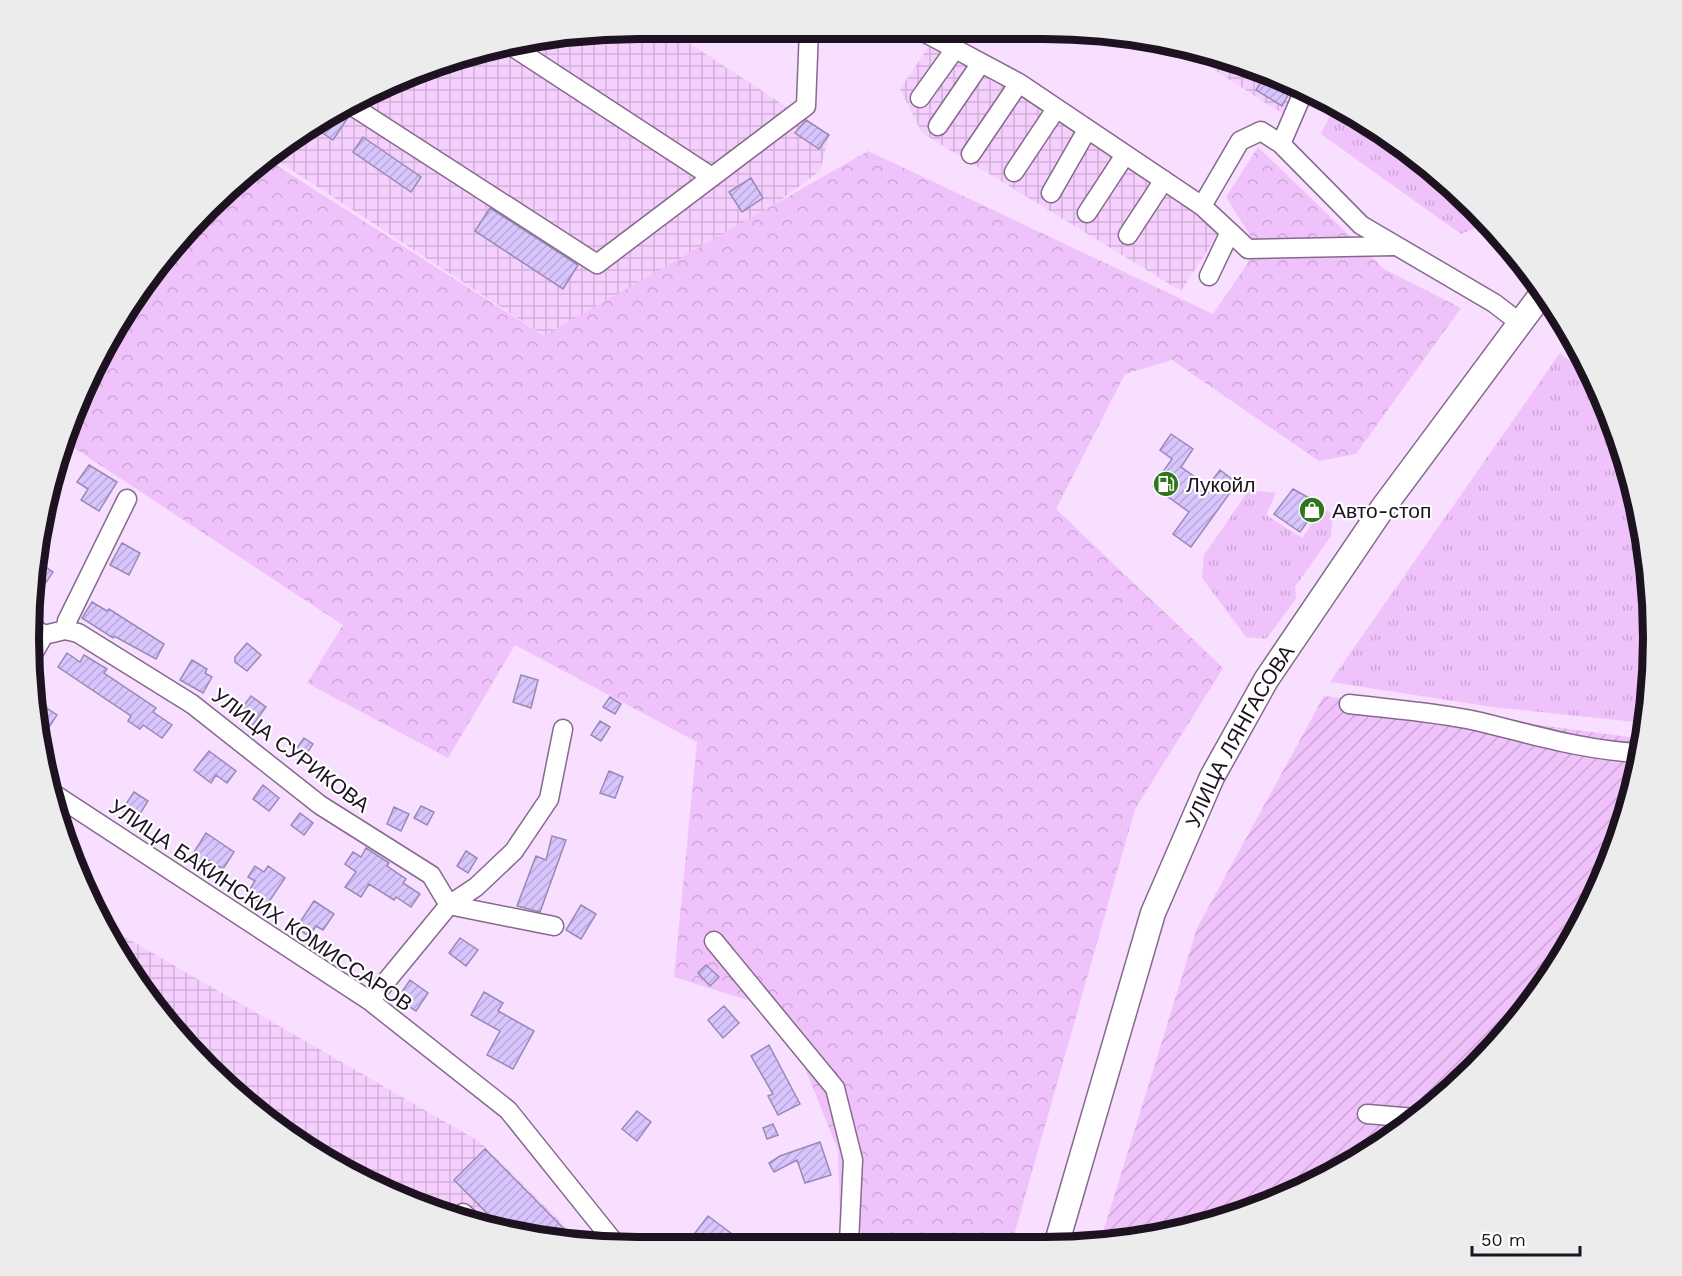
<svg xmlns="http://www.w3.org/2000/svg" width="1682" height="1276" viewBox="0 0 1682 1276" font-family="'Work Sans',sans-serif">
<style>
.industrial{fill:url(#industrial-grid)}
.grass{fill:url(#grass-tufts)}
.forest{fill:url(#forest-crowns)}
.garden{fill:url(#garden-furrows)}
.building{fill:url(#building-hatch);stroke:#988ab4;stroke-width:1.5}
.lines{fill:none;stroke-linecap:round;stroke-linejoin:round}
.minor-casing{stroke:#86698d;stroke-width:21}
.major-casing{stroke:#86698d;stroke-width:27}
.minor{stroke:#fff;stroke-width:18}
.major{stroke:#fff;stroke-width:24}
.labels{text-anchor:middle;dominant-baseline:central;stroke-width:4.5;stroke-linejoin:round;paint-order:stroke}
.poi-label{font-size:21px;fill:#1d1220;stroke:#fff;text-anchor:start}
.street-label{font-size:21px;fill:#1d1220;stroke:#fff}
.rim{fill:none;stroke:#1d1220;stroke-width:8}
</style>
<defs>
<pattern id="industrial-grid" width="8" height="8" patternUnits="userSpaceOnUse" patternTransform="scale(1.5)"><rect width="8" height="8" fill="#f5cffe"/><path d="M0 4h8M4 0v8" fill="none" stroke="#d2b1d9"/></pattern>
<pattern id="grass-tufts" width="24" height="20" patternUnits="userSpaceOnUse" patternTransform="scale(1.5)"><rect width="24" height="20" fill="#f0c2fb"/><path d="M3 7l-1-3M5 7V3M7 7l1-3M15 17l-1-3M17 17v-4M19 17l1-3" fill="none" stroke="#cda6d7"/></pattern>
<pattern id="forest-crowns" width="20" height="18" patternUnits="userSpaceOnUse" patternTransform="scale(1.5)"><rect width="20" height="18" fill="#f0c2fb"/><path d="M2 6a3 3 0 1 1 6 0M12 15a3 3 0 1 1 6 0" fill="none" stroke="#cda6d7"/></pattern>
<pattern id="garden-furrows" width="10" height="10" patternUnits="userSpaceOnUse" patternTransform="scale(1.5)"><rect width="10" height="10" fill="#f0c2fb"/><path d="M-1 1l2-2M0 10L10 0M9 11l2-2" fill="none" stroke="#cda6d7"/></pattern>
<pattern id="building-hatch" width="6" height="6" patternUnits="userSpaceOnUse" patternTransform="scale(1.5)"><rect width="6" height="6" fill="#d8c5fe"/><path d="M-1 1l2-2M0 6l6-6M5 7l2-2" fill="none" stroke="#b9a8d9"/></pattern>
</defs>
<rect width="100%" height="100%" fill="#f8deff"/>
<!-- industrial -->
<path class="industrial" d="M638 29H668L829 135 820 171 629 311 545 336 272 157 333 110 480 49Z
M933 40 1223 226 1181 291 922 133 900 89Z
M1176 45 1202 49 1303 87 1286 116Z
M106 926 480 1142 581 1242H558L442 1215 300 1145 207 1069 131 976Z"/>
<!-- grass -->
<path class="grass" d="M1335 105 1415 154 1488 223 1461 234 1321 134Z
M1560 353 1594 381 1607 405 1642 519 1653 638 1645 723 1493 707 1330 682Z
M1249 490 1276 493 1266 515 1302 538 1323 508 1333 515 1331 536 1295 587 1296 599 1266 639 1246 637 1202 578 1204 555Z"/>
<!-- forest -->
<path class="forest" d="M1258 147 1384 269 1461 308 1356 454 1319 461 1172 360 1125 374 1056 509 1223 668 1135 809 1012 1242H882L840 1222 838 1150 782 1011 674 977 697 742 515 645 448 758 307 683 343 625 65 442 110 334 207 207 268 160 544 336 868 151 1213 314 1258 248 1226 197Z"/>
<!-- garden -->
<path class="garden" d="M1324 696 1644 739 1642 757 1607 872 1551 977 1475 1069 1382 1145 1240 1215 1123 1242H1100L1197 928Z"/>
<!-- building -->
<path class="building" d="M1266 74 1294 84 1282 106 1256 90Z
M333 110 347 119 333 140 312 126Z
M806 120 829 135 819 149 795 133Z
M363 137 421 177 411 192 353 152Z
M751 178 763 198 742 212 729 192Z
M490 208 578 265 563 289 475 231Z
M1171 434 1193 449 1181 467 1208 486 1220 470 1237 483 1191 547 1173 534 1189 512 1153 486 1172 459 1160 450Z
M89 465 117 482 99 511 81 500 88 489 77 482Z
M1293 489 1320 504 1300 532 1274 514Z
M122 543 140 553 129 575 110 565Z
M38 562 53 572 34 600 37 573Z
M92 602 107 611 109 609 164 644 156 659 114 636 113 638 82 618Z
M247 643 261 655 247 671 235 662V657Z
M67 653 80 662 84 655 107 669 104 673 156 708 153 712 172 725 162 738 143 725 140 729 128 721 131 716 58 667Z
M192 660 207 669 205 673 212 677 203 693 180 680Z
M521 675 538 680 531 708 513 702Z
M251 696 266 707 252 726 237 715Z
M610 697 621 704 615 714 603 707Z
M33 699 57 715 39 742 34 718Z
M600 721 610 727 601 741 591 735Z
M304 738 313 744 303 759 294 752Z
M209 751 236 771 227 783 216 775 211 783 194 770Z
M609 771 623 777 615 798 600 793Z
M263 785 279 798 269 811 253 799Z
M134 792 148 801 136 820 122 810Z
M421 806 434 812 427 825 414 818Z
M394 807 409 814 401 831 387 824Z
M300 813 313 823 304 835 291 825Z
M206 833 234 852 223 869 207 859 204 865 191 857Z
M552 836 566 840 540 912 517 906 536 856 546 860Z
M366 848 389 863 387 866 406 879 403 883 420 894 411 907 396 897 394 900 369 884 361 897 345 887 356 872 345 864 353 852 361 857Z
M466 851 477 858 468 873 457 866Z
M255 866 264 872 268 866 285 878 266 906 247 894 255 881 248 877Z
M314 901 334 914 323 930 316 926 309 936 296 928Z
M581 905 596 914 581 939 566 930Z
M460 938 478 950 466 966 449 953Z
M706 965 719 977 710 986 698 973Z
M410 980 428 993 416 1011 397 999Z
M484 992 503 1003 498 1011 534 1031 513 1069 487 1055 500 1031 471 1015Z
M724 1006 739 1023 723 1038 708 1020Z
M769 1045 800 1104 778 1115 768 1096 773 1094 751 1056Z
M637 1111 651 1122 637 1141 622 1129Z
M773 1124 778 1135 767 1139 763 1128Z
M820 1142 831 1175 805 1183 797 1160 774 1172 769 1163 780 1156Z
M485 1149 577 1242H558L504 1230 454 1180Z
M708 1216 732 1234 726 1242H698L692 1237Z"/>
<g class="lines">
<!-- minor casing -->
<g class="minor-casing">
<path id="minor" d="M918 29 1019 83 1202 206 1240 141 1261 131 1281 144
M510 45 712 177
M1305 88 1281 144 1361 225 1494 303 1520 323
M920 98 955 49
M349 104 597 264 806 106 809 29
M938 126 981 63
M971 154 1019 83
M1014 172 1056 109
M1051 193 1087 130
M1202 206 1230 232 1209 276
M1087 213 1125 155
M1230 232 1248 249 1394 246
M1128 235 1164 180
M30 625 44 635 65 630 78 633 192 704 320 805 431 875 449 905 554 926
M65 630 67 621 127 499
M30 659 44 635
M1349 704C1391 709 1435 712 1476 721 1531 734 1585 751 1642 753
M51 792 370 1001 508 1110 614 1242
M714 941 835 1088 853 1160 849 1242
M370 1001 449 905 476 887 514 851 549 799 563 729
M1367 1114 1415 1118
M463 1213 473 1222"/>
</g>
<!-- major casing -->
<g class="major-casing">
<g id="major">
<path id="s1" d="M1057 1242 1153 913 1212 777 1266 680 1382 509 1544 291"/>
</g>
</g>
<!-- minor -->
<use href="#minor" class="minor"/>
<!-- major -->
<use href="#major" class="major"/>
</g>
<!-- icons -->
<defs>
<g id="fuel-disc" transform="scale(1.35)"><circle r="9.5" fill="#2f761a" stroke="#fff"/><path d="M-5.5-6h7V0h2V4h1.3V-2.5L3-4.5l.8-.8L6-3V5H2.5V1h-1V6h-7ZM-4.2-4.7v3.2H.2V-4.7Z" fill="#fff"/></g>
<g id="shop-disc" transform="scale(1.35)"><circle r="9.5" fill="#2f761a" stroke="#fff"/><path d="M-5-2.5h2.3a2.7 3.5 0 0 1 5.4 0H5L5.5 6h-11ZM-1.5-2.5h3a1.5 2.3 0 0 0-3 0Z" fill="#fff"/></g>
</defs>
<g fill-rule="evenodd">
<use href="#fuel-disc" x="1166" y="484"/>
<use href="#shop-disc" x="1312" y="510"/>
</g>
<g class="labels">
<!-- poi labels -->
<g class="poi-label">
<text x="1186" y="484">Лукойл</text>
<text x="1332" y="510">Авто-стоп</text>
</g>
<!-- street labels -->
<g class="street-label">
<text stroke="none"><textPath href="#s1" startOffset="540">УЛИЦА ЛЯНГАСОВА</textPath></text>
<text transform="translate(291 750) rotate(37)">УЛИЦА СУРИКОВА</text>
<text transform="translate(261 905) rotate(34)">УЛИЦА БАКИНСКИХ КОМИССАРОВ</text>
</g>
</g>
<!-- crop -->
<path d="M0 0H1682V1276H0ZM638 39H1044A599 599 0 0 1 1643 638V638A599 599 0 0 1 1044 1237H638A599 599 0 0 1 39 638V638A599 599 0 0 1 638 39Z" fill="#edeced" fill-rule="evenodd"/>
<path class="rim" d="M638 39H1044A599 599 0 0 1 1643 638V638A599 599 0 0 1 1044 1237H638A599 599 0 0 1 39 638V638A599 599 0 0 1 638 39Z"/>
<!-- scale -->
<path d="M1472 1246v9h108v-9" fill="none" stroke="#1d1220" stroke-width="3"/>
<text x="1481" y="1246" font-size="18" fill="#1d1220" stroke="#ffffff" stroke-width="4.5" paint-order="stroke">50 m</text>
</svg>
